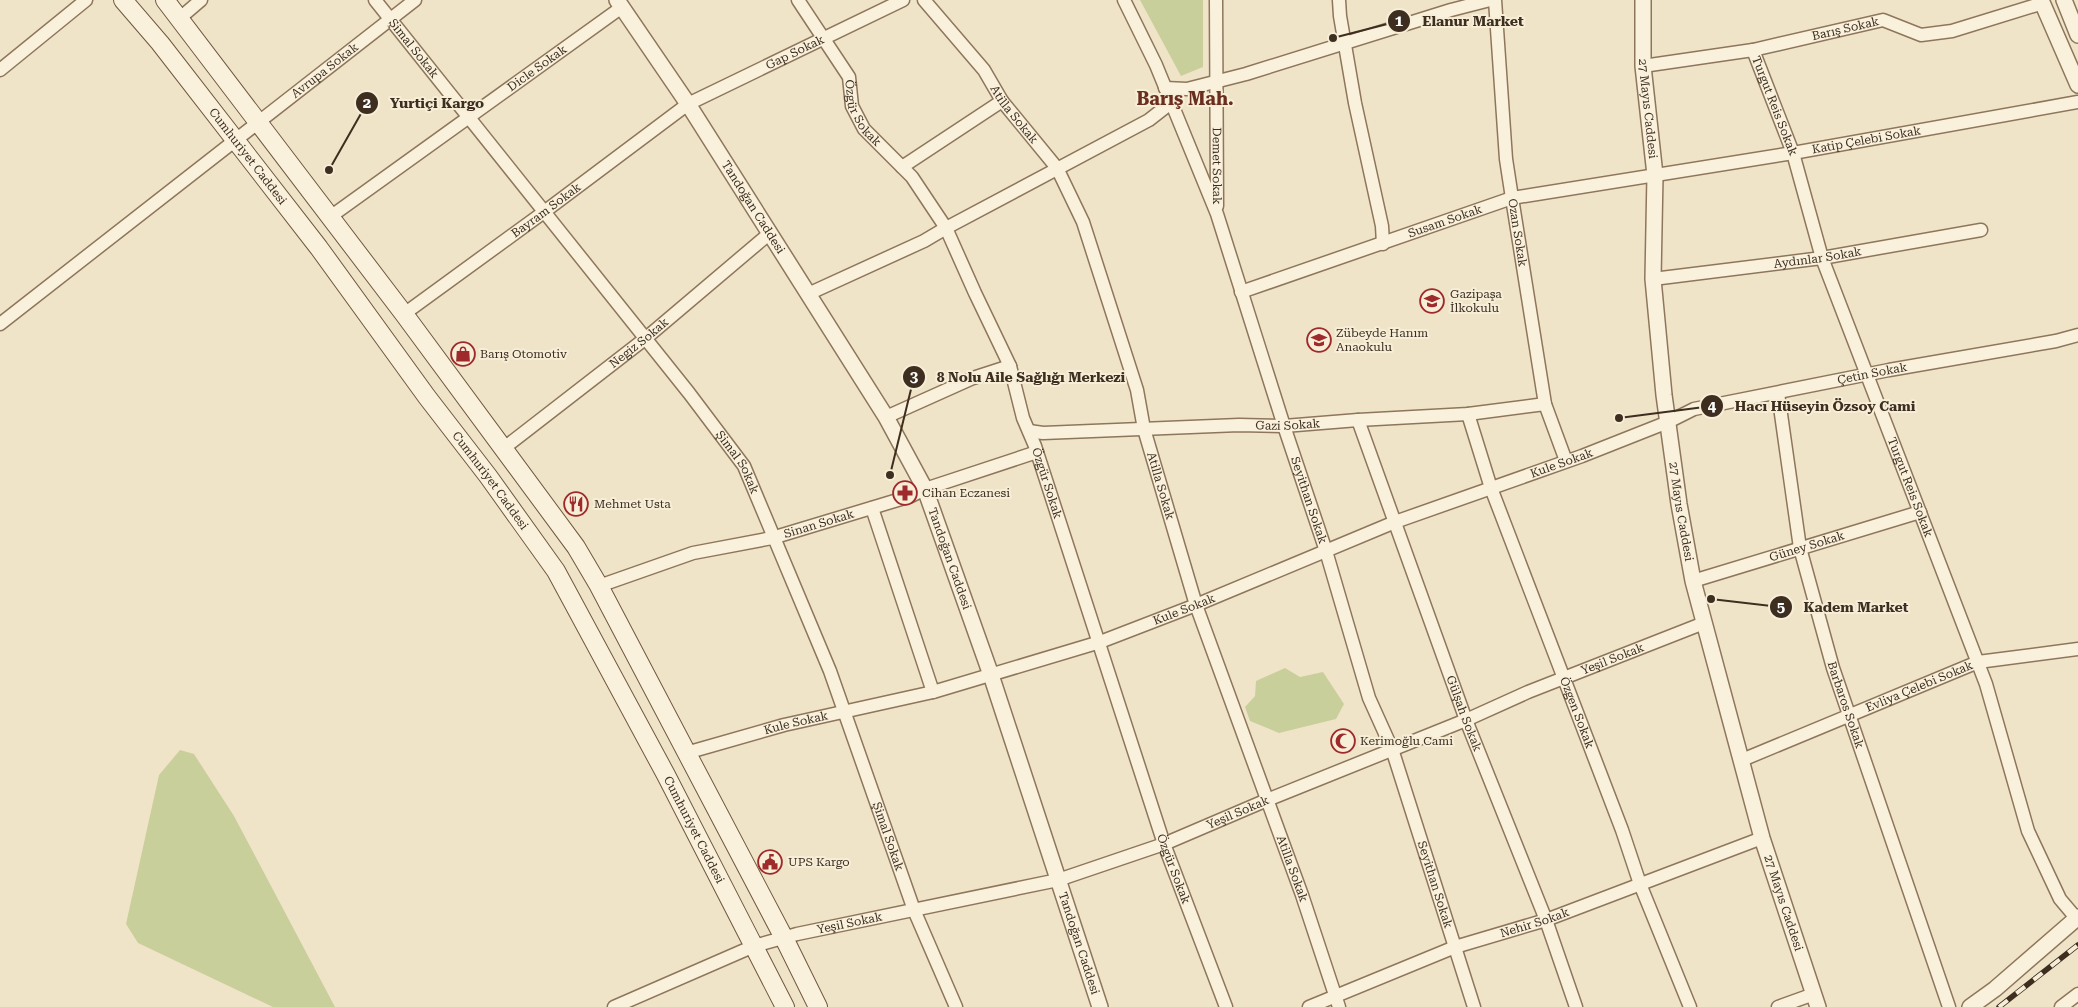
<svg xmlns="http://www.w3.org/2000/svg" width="2078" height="1007" viewBox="0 0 2078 1007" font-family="'Roboto Serif',serif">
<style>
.green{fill:#c9cf9b}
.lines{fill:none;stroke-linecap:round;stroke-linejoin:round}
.minor-casing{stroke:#8d765c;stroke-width:15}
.tertiary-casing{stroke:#8d765c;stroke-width:18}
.secondary-casing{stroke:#6f573f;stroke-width:20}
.minor{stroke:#faf1dc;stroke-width:12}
.tertiary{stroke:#faf1dc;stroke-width:15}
.secondary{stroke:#faf1dc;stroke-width:18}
.rail-casing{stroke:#3d2e20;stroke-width:5.5}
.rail{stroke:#f7eed8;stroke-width:4;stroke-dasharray:11;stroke-linecap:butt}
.labels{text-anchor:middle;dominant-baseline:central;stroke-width:4;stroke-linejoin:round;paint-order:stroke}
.street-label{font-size:12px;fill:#3d2e20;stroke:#f7eed8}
.poi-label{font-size:12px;fill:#3d2e20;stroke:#f7eed8;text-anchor:start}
.district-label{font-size:18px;font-weight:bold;fill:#6b2e1e;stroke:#f7eed8}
.leader{fill:none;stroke:#3d2e20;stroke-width:2}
.callout-dot{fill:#3d2e20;stroke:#f7eed8;stroke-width:2}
.mark-label{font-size:15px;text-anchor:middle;font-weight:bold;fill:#fff}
.callout-label{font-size:14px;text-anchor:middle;font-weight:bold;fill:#3d2e20;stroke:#f7eed8;stroke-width:4;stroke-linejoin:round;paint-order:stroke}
</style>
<rect width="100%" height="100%" fill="#f0e4c8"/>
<!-- green -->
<path class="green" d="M1140 0H1203V67L1181 76Z
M1285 668 1300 677 1323 672 1344 704 1336 719 1279 733 1250 721 1245 707 1255 696 1256 681Z
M180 750 194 754 234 816 335 1007H273L138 943 126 924 159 775Z"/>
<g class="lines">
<!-- minor casing -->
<g class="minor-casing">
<g id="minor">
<path id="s1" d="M375 0 689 393 744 466 830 671 914 910 956 1007"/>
<path id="s2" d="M798 0 849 77 852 106 864 129 912 177 946 228 975 293 1010 366 1023 418 1035 446 1164 844 1226 1007"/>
<path id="s3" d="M924 0 984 70 1002 101 1057 168 1083 222 1137 390 1144 429 1196 605 1302 895 1339 1007"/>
<path id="s4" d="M1124 0 1156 65 1217 214 1284 426 1326 551 1369 698 1392 749 1474 1007"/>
<path id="s5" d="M1216 0 1217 206"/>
<path d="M1339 0 1340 16 1355 103 1382 226 1383 244"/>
<path id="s6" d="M1495 0 1506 159 1512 198 1545 404 1566 461"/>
<path d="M180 18 201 0"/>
<path id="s7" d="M1753 50 1793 153 1822 258 1986 684 2028 831 2060 899 2076 918"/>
<path id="s8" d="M1643 66 1753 50 1883 20 1921 35 1952 31 2043 3"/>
<path d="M0 70 86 0"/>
<path d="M1165 88 1187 89 1246 74 1451 10 1490 0"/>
<path d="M902 167 1002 101"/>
<path id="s9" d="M330 217 622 7"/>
<path id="s10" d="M1653 279 1822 258 1981 230"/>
<path id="s11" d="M1241 292 1512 198 1793 153 2078 102"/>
<path d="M808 294 924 241 946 228 1149 120 1172 102"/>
<path id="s12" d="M404 314 544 212 688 104 903 0"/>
<path id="s13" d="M0 324 415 0"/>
<path id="s14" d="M1778 393 1800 548 1833 668 1949 1007"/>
<path id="s15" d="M1468 414 1491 488 1622 830 1640 884 1690 1007"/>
<path d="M886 417 973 378 1010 366"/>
<path id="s16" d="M1358 420 1466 720 1546 920 1576 1007"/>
<path id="s17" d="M1029 431 1043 433 1239 425 1284 426 1358 420 1468 414 1545 404"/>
<path id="s18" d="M504 448 646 338 770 233"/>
<path d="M872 508 933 692"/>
<path id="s19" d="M1693 581 1920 512"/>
<path id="s20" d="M599 586 693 553 772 538 911 496 925 489 1037 452"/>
<path id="s21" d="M686 753 784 725 933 692 1100 642 1196 605 1395 522 1582 456 1668 422 1694 409 1889 370 2056 341 2078 335"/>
<path id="s22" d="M1742 760 1978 662 2078 649"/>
<path id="s23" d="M614 1007 754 946 797 934 1058 880 1164 844 1267 800 1466 720 1528 692 1704 623"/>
<path id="s24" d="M1309 1007 1455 947 1546 920 1762 838"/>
<path d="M1778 1007 1814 994"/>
<path d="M2061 1007 2078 994"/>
</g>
</g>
<!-- tertiary casing -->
<g class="tertiary-casing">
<g id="tertiary">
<path id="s25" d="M617 0 688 104 886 417 925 489 991 675 1100 1007"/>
<path id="s26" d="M1643 0V66L1655 175 1653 279 1664 395 1679 504 1693 581 1762 838 1818 1007"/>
<path d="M2041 0 2078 85"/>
<path d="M2064 0 2078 35"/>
<path d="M1970 1007 1995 989 2078 917"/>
</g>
</g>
<!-- secondary casing -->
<g class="secondary-casing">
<g id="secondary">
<path id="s27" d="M123 0 160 43 319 248 427 397 488 476 556 571 666 775 785 1007"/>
<path d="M165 0 404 314 576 547 599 586 784 938 818 1007"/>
</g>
</g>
<!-- minor -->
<use href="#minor" class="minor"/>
<!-- tertiary -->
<use href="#tertiary" class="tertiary"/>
<!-- secondary -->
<use href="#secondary" class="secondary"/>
<!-- rail casing -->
<g class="rail-casing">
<path id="rail" d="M1999 1007 2078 945"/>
</g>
<!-- rail -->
<use href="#rail" class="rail"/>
</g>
<!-- icons -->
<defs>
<g id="school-ring" transform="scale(1.25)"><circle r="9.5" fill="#f7eed8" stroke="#9e2a2b" stroke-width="1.5"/><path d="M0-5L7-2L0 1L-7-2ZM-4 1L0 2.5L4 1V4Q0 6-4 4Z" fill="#9e2a2b"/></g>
<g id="shop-ring" transform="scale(1.25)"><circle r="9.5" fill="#f7eed8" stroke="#9e2a2b" stroke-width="1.5"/><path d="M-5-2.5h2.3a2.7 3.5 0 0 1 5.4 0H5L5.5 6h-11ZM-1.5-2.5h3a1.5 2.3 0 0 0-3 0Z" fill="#9e2a2b"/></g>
<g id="pharmacy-ring" transform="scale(1.25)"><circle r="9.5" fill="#f7eed8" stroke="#9e2a2b" stroke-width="1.5"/><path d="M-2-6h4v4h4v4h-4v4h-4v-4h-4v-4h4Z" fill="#9e2a2b"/></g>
<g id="restaurant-ring" transform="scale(1.25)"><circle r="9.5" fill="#f7eed8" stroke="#9e2a2b" stroke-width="1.5"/><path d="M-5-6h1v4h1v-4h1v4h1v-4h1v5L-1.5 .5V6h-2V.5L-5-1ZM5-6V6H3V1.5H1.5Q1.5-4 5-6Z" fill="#9e2a2b"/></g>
<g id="mosque-ring" transform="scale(1.25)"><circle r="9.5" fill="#f7eed8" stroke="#9e2a2b" stroke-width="1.5"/><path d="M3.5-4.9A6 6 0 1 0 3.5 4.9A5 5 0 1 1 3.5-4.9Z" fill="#9e2a2b"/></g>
<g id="civic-ring" transform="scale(1.25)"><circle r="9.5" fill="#f7eed8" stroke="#9e2a2b" stroke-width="1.5"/><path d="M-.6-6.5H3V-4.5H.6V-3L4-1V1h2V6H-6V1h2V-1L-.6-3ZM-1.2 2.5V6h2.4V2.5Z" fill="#9e2a2b"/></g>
</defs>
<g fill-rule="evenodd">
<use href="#school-ring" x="1432" y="301"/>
<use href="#school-ring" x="1319" y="340"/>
<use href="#shop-ring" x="463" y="354"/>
<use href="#pharmacy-ring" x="905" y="493"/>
<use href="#restaurant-ring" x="576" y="504"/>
<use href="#mosque-ring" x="1343" y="741"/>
<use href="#civic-ring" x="770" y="862"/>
</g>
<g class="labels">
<!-- street labels -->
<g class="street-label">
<text stroke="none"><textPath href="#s8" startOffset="206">Barış Sokak</textPath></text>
<text stroke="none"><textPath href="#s1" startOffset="62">Şimal Sokak</textPath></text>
<text stroke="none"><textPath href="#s12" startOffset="472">Gap Sokak</textPath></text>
<text stroke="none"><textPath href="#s9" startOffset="255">Dicle Sokak</textPath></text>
<text stroke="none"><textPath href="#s13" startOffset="412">Avrupa Sokak</textPath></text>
<text stroke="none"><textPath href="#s7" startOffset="60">Turgut Reis Sokak</textPath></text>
<text stroke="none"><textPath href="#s26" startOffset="109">27 Mayıs Caddesi</textPath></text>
<text stroke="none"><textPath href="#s2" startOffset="132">Özgür Sokak</textPath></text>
<text stroke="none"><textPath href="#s3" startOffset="146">Atilla Sokak</textPath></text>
<text stroke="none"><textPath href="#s11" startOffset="646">Katip Çelebi Sokak</textPath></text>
<text stroke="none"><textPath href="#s27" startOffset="200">Cumhuriyet Caddesi</textPath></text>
<text stroke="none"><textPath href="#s5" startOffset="166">Demet Sokak</textPath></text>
<text stroke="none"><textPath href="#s25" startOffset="248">Tandoğan Caddesi</textPath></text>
<text stroke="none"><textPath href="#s12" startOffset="176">Bayram Sokak</textPath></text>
<text stroke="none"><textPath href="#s11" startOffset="216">Susam Sokak</textPath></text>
<text stroke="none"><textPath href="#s6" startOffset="234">Ozan Sokak</textPath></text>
<text stroke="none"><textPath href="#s10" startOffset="166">Aydınlar Sokak</textPath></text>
<text stroke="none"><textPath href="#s18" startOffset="171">Negiz Sokak</textPath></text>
<text stroke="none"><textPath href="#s21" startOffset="1249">Çetin Sokak</textPath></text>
<text stroke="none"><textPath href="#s17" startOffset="259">Gazi Sokak</textPath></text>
<text stroke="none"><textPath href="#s1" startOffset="588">Şimal Sokak</textPath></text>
<text stroke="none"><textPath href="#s21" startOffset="924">Kule Sokak</textPath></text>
<text stroke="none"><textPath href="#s27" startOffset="605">Cumhuriyet Caddesi</textPath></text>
<text stroke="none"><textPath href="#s2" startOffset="552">Özgür Sokak</textPath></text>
<text stroke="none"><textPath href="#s3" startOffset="550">Atilla Sokak</textPath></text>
<text stroke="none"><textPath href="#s7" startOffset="465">Turgut Reis Sokak</textPath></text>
<text stroke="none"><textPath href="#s4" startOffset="534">Seyithan Sokak</textPath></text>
<text stroke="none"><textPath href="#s26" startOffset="514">27 Mayıs Caddesi</textPath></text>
<text stroke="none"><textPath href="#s20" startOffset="229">Sinan Sokak</textPath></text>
<text stroke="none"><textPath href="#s19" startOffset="119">Güney Sokak</textPath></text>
<text stroke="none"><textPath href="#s25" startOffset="652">Tandoğan Caddesi</textPath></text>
<text stroke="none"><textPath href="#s21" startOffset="519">Kule Sokak</textPath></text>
<text stroke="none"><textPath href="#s23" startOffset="1061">Yeşil Sokak</textPath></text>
<text stroke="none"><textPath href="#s22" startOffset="192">Evliya Çelebi Sokak</textPath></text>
<text stroke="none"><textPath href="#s14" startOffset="320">Barbaros Sokak</textPath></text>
<text stroke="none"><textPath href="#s15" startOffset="318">Özgen Sokak</textPath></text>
<text stroke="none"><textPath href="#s16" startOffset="312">Gülşah Sokak</textPath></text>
<text stroke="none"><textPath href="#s21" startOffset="114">Kule Sokak</textPath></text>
<text stroke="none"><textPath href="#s23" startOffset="656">Yeşil Sokak</textPath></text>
<text stroke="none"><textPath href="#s27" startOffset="1010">Cumhuriyet Caddesi</textPath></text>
<text stroke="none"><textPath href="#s1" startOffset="992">Şimal Sokak</textPath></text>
<text stroke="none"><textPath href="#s2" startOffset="958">Özgür Sokak</textPath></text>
<text stroke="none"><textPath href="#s3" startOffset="955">Atilla Sokak</textPath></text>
<text stroke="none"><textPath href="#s4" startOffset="939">Seyithan Sokak</textPath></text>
<text stroke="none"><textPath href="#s26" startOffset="919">27 Mayıs Caddesi</textPath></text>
<text stroke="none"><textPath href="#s24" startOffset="241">Nehir Sokak</textPath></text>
<text stroke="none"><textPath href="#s23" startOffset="251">Yeşil Sokak</textPath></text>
<text stroke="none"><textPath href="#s25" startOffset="1058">Tandoğan Caddesi</textPath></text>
</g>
<!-- poi labels -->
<g class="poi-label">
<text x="1450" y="294">Gazipaşa<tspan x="1450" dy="14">İlkokulu</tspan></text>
<text x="1336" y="333">Zübeyde Hanım<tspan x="1336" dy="14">Anaokulu</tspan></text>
<text x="480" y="354">Barış Otomotiv</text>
<text x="922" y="493">Cihan Eczanesi</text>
<text x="594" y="504">Mehmet Usta</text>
<text x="1360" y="741">Kerimoğlu Cami</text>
<text x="788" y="862">UPS Kargo</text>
</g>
<!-- district labels -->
<g class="district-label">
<text x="1185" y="98">Barış Mah.</text>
</g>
</g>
<!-- callouts -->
<path class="leader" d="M1333 38L1399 21M329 170L367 103M890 475L914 377M1619 418L1712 406M1711 599L1781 607"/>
<g class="callout-dot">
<circle cx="1333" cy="38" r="5"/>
<circle cx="329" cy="170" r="5"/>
<circle cx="890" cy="475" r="5"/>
<circle cx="1619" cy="418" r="5"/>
<circle cx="1711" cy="599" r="5"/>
<circle cx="1399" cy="21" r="12"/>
<circle cx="367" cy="103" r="12"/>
<circle cx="914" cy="377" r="12"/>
<circle cx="1712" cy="406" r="12"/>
<circle cx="1781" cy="607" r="12"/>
</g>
<g class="mark-label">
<text x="1399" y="26">1</text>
<text x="367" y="108">2</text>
<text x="914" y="382">3</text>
<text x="1712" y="411">4</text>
<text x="1781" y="612">5</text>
</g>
<g class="callout-label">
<text x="1473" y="26">Elanur Market</text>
<text x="437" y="108">Yurtiçi Kargo</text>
<text x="1031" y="382">8 Nolu Aile Sağlığı Merkezi</text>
<text x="1825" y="411">Hacı Hüseyin Özsoy Cami</text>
<text x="1856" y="612">Kadem Market</text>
</g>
</svg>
